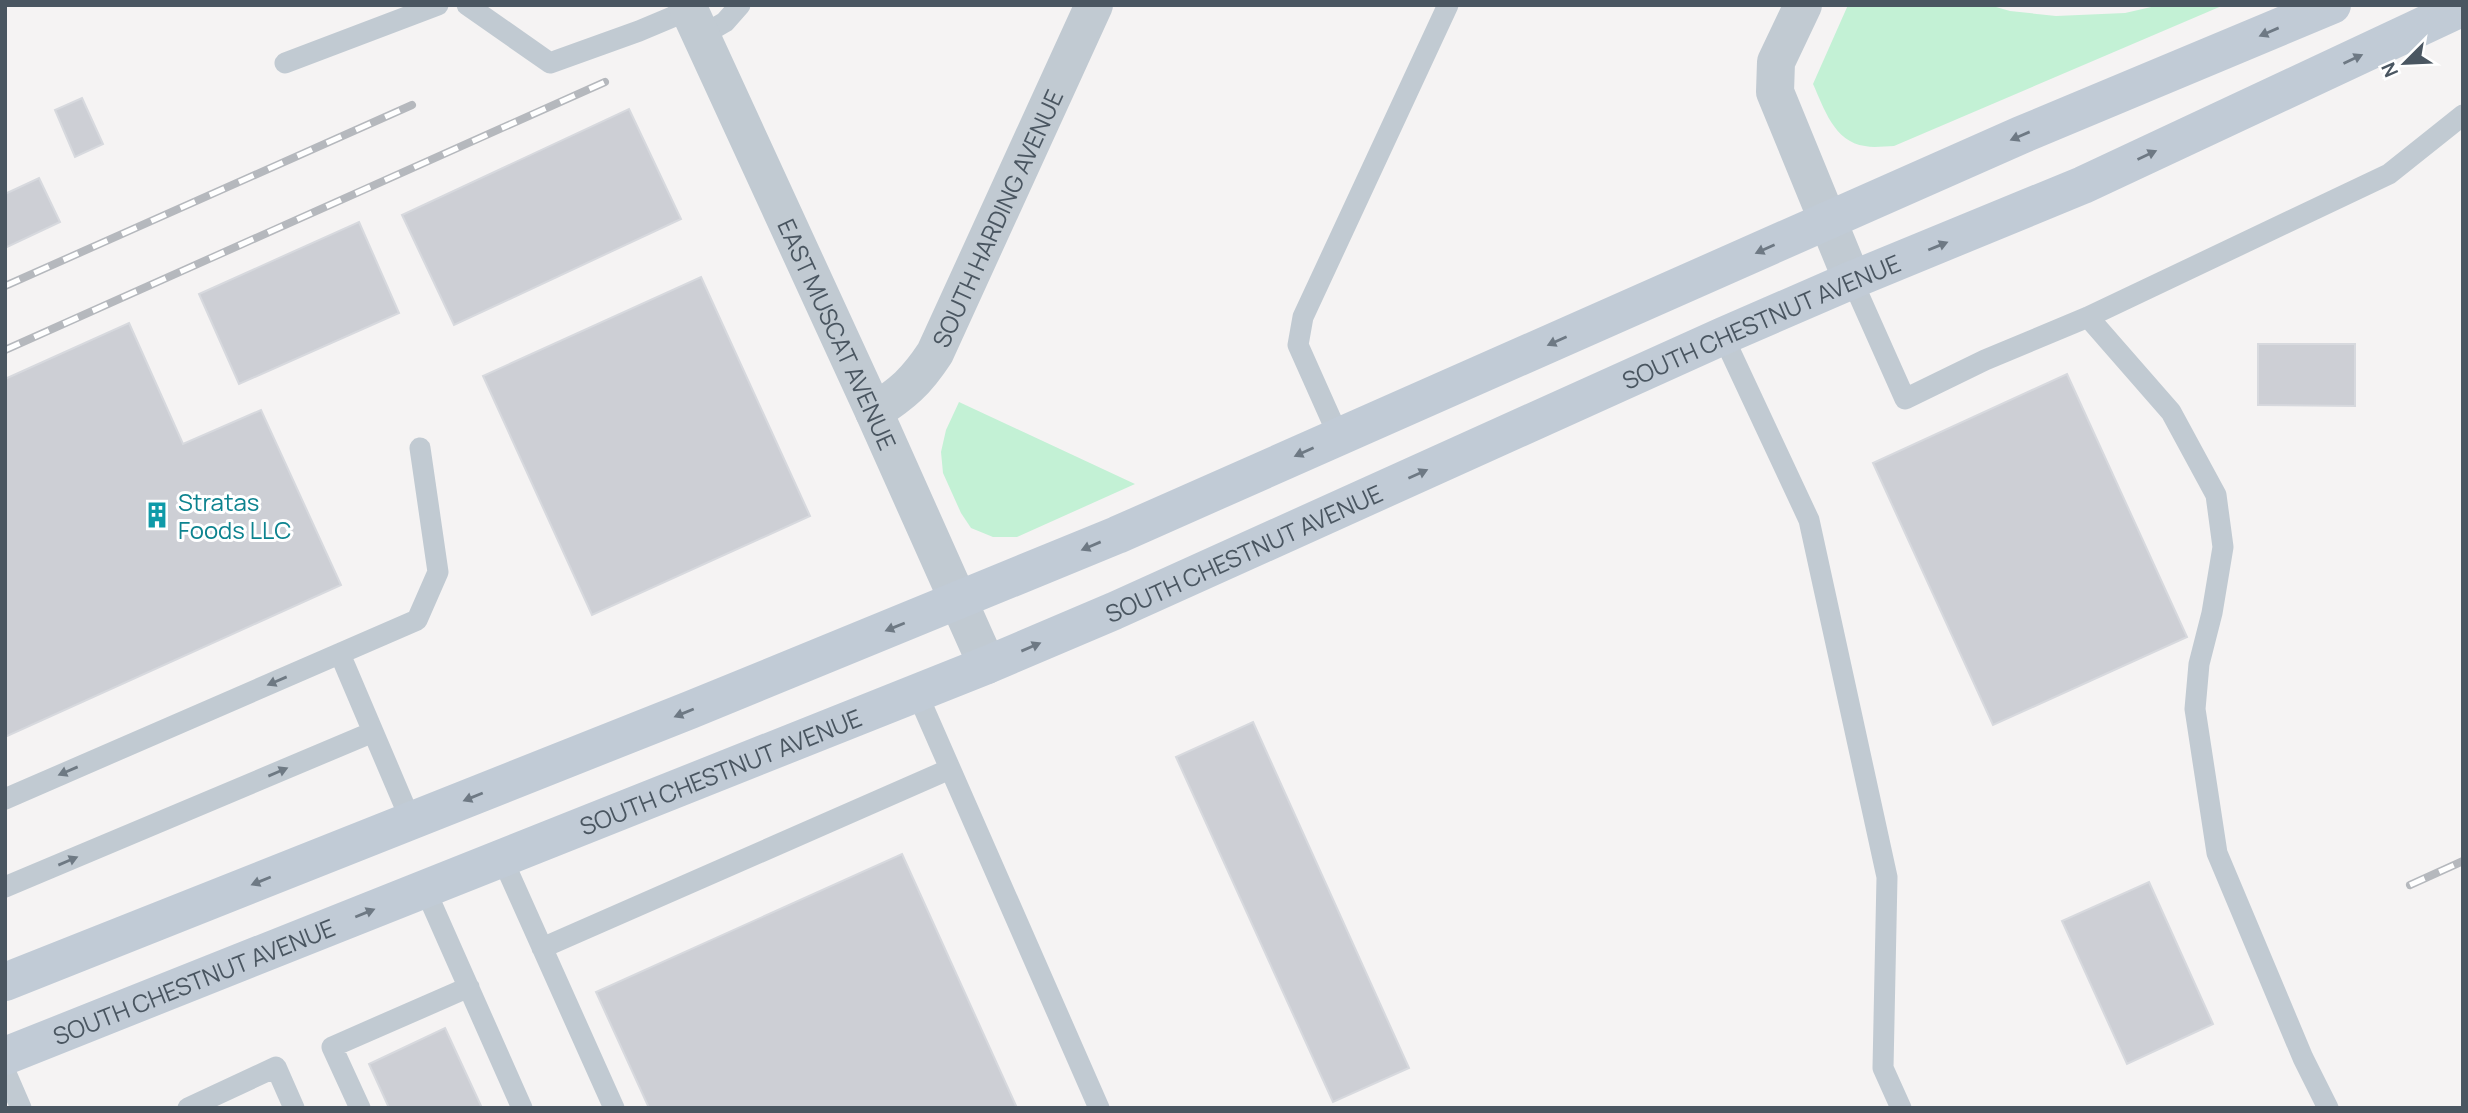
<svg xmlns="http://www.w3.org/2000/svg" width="2468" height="1113" viewBox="0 0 2468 1113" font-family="Manrope,sans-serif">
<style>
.green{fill:#c3f1d5}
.building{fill:#cdcfd5;stroke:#d7d9de;stroke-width:2}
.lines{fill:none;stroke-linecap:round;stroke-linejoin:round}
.service{stroke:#c1cad2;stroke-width:21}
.minor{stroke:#c1cad2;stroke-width:38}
.secondary{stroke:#c1cbd6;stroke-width:38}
.rail-casing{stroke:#b5b8bd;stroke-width:8}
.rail{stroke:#fff;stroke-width:5;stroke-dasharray:16;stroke-linecap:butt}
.oneway{fill:#6e7984}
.oneway2{fill:#6e7983}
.labels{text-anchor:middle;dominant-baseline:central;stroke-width:6;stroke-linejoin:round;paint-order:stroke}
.street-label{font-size:24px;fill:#4a5661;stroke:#fff}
.culture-label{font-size:24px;fill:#0d838f;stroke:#fff;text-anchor:start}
</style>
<rect width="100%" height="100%" fill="#f5f3f3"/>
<!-- green -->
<path class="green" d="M1848 5H1989L2010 11 2056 16 2125 13 2160 5H2224L1894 146C1885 146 1874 148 1865 146 1834 142 1824 108 1813 84Z
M959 402 1135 484 1017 537H993L971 528 961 513 943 473 941 452 946 430Z"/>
<!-- building -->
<path class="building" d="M82 98 103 144 75 157 55 110Z
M629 109 681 219 454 325 402 215Z
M39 178 60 222 5 248V194Z
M359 222 399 313 239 384 199 294Z
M701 277 810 516 592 615 483 376Z
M129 323 183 444 261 410 341 585 5 737V379Z
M2258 344H2355V406L2258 405Z
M2067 374 2187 637 1993 725 1873 463Z
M1253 722 1409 1068 1333 1102 1176 757Z
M902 854 1017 1108H649L596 992Z
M2149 882 2213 1024 2127 1064 2062 921Z
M445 1028 482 1108H389L369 1064Z"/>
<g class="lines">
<!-- service -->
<path class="service" d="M467 5 550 63 639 31 689 10
M701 36 725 22 740 5
M285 63 438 5
M1852 280 1905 399 1985 360 2088 317 2389 174 2463 115
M2088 317 2171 412 2216 495 2223 547 2212 613 2199 664 2195 709 2217 853 2303 1058 2328 1108
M1723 336 1809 520 1887 877 1883 1068 1901 1108
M1339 437 1298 345 1303 317 1448 5
M340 654 411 821
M917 693 1099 1108
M5 799 417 620 438 572 420 448
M502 858 614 1108
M5 887 373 732
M425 889 522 1108
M542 948 950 769
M5 1071 21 1108
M188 1108 276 1067 294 1108
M360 1108 332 1047 469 987"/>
<!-- minor -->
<g class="minor">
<path id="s1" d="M687 5 874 412 987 665"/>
<path d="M1803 5 1776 62 1775 92 1852 280"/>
<path id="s2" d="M874 412C903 393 916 382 935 353L1094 5"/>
</g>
<!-- secondary -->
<g class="secondary">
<path d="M5 982 690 710 1117 535 2021 135 2332 5"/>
<path id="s3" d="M5 1056 987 665 1114 611 1723 336 1852 280 2083 185 2463 7"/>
</g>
<!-- rail casing -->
<g class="rail-casing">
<path id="rail" d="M5 286 412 105
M5 350 605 82
M2410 885 2463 861"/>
</g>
<!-- rail -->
<use href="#rail" class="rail"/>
</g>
<!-- one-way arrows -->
<defs><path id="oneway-solid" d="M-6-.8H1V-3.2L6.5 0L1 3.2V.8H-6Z" transform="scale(1.75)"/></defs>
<g class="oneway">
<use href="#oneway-solid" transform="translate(2269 32) rotate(157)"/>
<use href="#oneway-solid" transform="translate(2353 59) rotate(-25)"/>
<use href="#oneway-solid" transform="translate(2020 136) rotate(157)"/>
<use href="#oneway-solid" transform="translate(2147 155) rotate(-25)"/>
<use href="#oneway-solid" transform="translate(1938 246) rotate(-22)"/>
<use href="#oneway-solid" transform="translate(1765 249) rotate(156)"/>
<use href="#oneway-solid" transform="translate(1557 341) rotate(156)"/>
<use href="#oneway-solid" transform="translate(1304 452) rotate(156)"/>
<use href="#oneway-solid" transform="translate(1418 474) rotate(-24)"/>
<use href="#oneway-solid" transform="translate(1091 546) rotate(157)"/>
<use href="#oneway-solid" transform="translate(895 627) rotate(158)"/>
<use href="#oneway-solid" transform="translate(1031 647) rotate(-23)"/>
<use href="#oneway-solid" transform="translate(684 713) rotate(158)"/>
<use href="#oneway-solid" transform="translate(473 797) rotate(158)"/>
<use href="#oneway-solid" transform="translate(261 881) rotate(158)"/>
<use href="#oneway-solid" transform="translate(365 913) rotate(-22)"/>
</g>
<g class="oneway2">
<use href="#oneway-solid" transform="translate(277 681) rotate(157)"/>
<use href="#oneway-solid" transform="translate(68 771) rotate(157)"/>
<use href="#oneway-solid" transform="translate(278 772) rotate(-23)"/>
<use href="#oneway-solid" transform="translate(68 861) rotate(-23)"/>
</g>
<!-- icons -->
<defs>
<g id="building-bare" transform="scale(2.1)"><path d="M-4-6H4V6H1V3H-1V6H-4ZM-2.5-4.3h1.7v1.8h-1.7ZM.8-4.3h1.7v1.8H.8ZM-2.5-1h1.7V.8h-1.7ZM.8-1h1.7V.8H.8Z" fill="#0f9aa8" stroke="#fff" stroke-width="2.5" paint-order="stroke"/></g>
</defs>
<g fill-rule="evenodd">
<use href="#building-bare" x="157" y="515"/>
</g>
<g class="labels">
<!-- street labels -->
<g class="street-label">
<text stroke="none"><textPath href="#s2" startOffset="234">SOUTH HARDING AVENUE</textPath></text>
<text stroke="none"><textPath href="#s3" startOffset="1904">SOUTH CHESTNUT AVENUE</textPath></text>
<text stroke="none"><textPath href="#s1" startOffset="362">EAST MUSCAT AVENUE</textPath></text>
<text stroke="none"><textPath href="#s3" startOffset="1337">SOUTH CHESTNUT AVENUE</textPath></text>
<text stroke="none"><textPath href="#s3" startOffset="770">SOUTH CHESTNUT AVENUE</textPath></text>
<text stroke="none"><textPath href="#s3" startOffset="203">SOUTH CHESTNUT AVENUE</textPath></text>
</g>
<!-- culture labels -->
<g class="culture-label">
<text x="178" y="501">Stratas<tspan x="178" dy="28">Foods LLC</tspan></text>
</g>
</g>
<!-- border -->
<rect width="2468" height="1113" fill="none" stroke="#4a5661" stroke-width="14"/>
<!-- north arrow -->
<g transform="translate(2405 63) rotate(246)" stroke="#ffffff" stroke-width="5" paint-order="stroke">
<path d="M0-5L12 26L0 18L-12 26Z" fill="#4a5661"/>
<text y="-10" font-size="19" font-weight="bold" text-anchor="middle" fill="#4a5661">N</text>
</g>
</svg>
